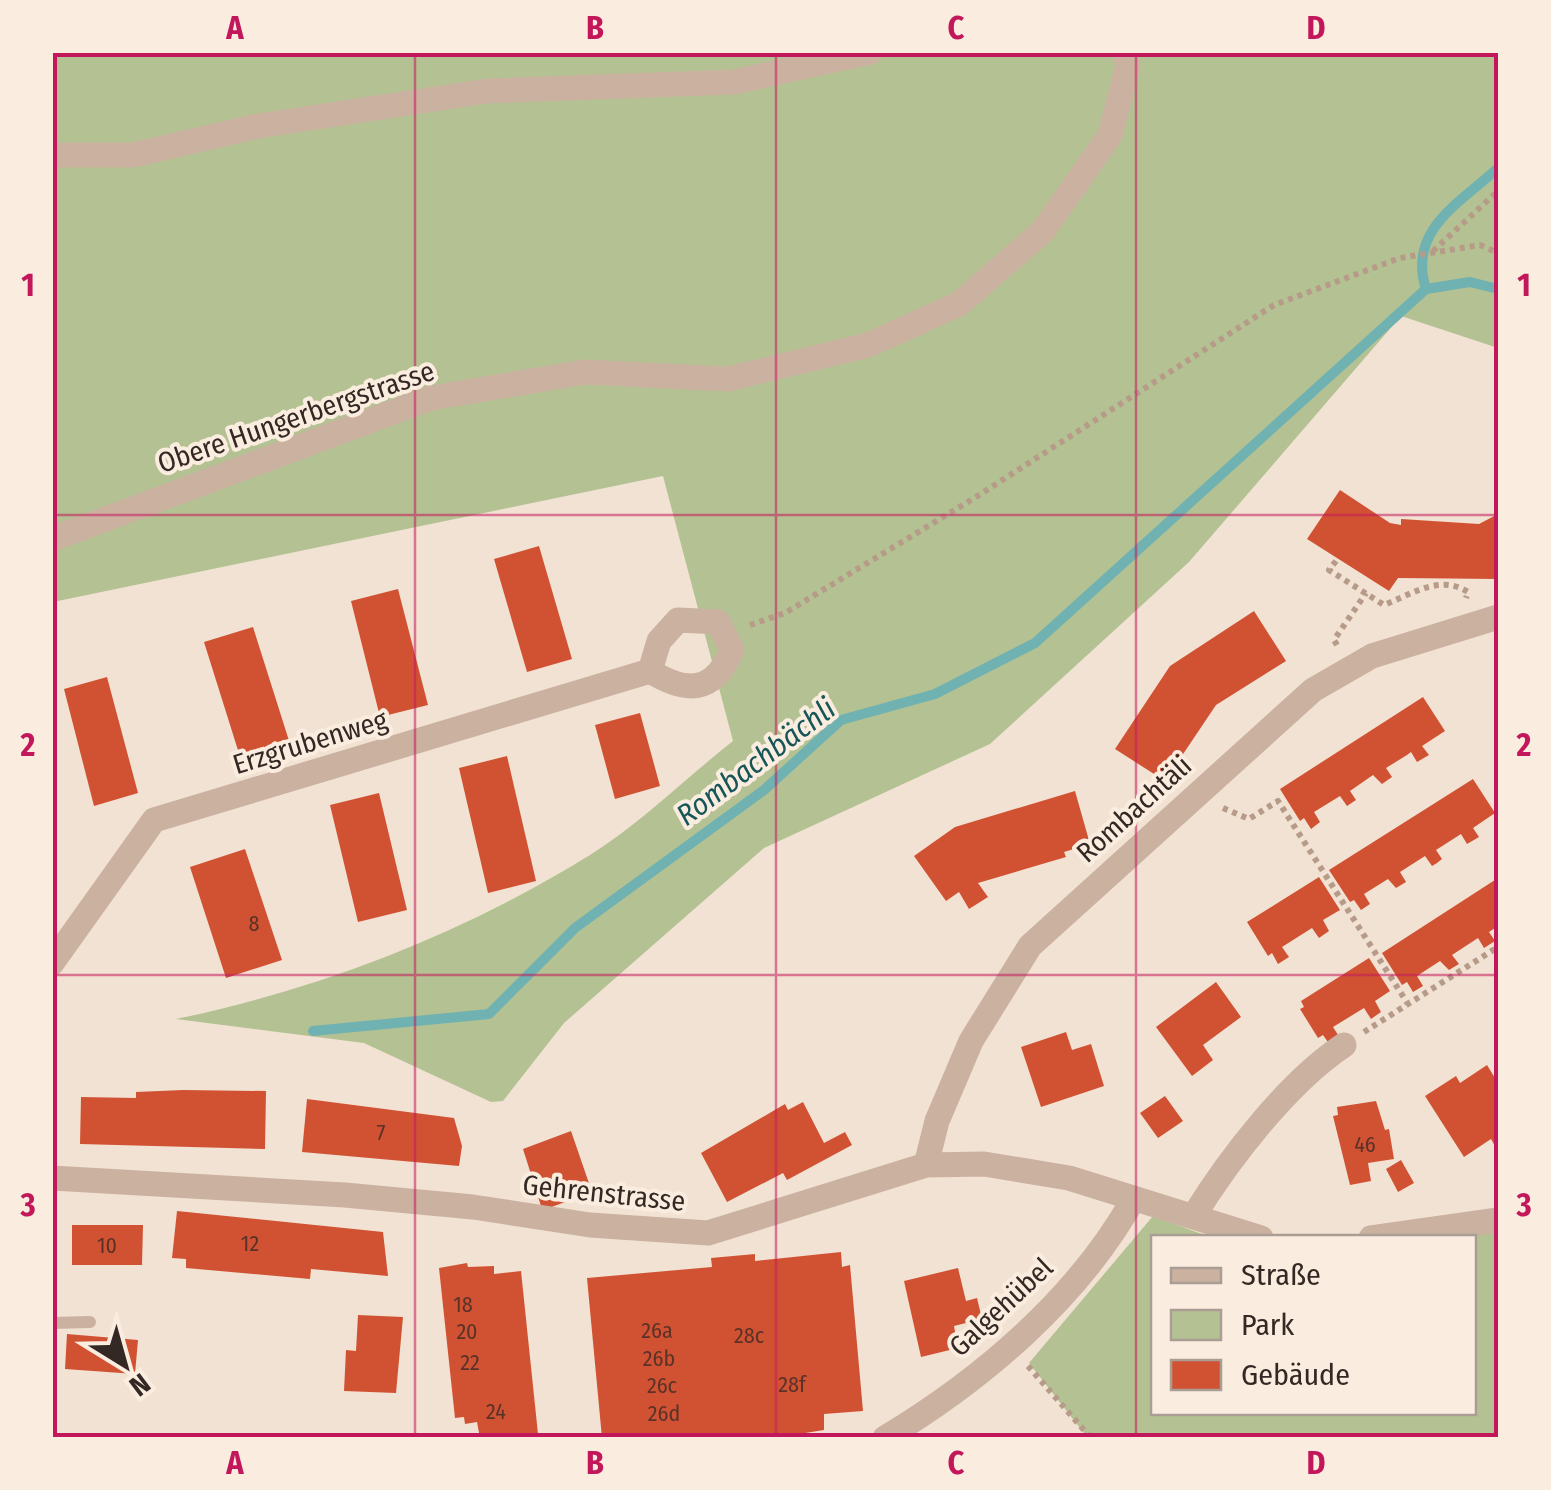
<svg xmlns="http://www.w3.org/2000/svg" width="1551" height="1490" viewBox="0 0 1551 1490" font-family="'Fira Sans Condensed',sans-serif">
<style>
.green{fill:#b4c293}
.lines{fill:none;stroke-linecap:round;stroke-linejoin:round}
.stream{stroke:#70b1b1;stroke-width:10}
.building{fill:#d15233}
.path{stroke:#b79b89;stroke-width:6;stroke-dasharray:5 5;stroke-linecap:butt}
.service{stroke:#cbb19f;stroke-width:12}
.minor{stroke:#cbb19f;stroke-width:25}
.grid{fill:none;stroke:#c2185b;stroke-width:2.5;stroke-opacity:0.55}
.labels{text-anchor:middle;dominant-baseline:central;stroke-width:8;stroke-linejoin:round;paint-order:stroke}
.number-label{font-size:22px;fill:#5a3227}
.street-label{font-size:28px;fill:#332823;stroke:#faeddf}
.water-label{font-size:30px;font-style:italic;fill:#165658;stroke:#faeddf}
.neatline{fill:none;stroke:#c2185b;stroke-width:4}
.grid-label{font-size:32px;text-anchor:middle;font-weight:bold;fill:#c2185b}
</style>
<rect width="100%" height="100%" fill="#f2e2d3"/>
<!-- green -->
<path class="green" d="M53 53H1498V348L1401 316 1189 562 990 744 764 848 564 1023 503 1101 491 1102 364 1043 176 1019C323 988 462 934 590 855 641 823 686 778 733 741L663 476 53 602Z
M1153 1216 1210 1237 1154 1238V1412H1474V1238L1452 1237 1498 1231V1437H1087L1029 1363Z"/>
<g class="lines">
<!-- stream -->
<path class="stream" d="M1426 289C1407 230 1460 203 1498 168
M313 1031 489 1014 575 928 764 790 841 720 935 694 1035 643 1426 289 1470 282 1498 289"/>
</g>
<!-- building -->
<path class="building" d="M1340 490 1390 523 1401 525V519L1479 524 1498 514V579L1398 578 1389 591 1307 539Z
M539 546 572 659 527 672 494 559Z
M398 589 428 705 380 717 351 601Z
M1254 611 1286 661 1216 705 1165 781 1115 749 1170 666Z
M253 627 291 747 242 763 204 642Z
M107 677 138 793 94 806 64 689Z
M1423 697 1445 731 1422 746 1429 755 1417 762 1411 752 1407 755 1386 768 1392 777 1382 784 1373 775 1350 791 1356 800 1347 806 1340 796 1314 812 1320 822 1311 829 1304 818 1300 821 1280 789Z
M640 713 660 786 615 799 595 725Z
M507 756 536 881 488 893 459 768Z
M1473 779 1495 813 1473 828 1479 837 1467 844 1461 834 1436 850 1442 859 1437 863 1432 866 1425 856 1400 872 1406 882 1396 888 1388 879 1364 894 1370 904 1361 910 1354 900 1350 902 1329 870Z
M1075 791 1090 844 1064 852 1066 857 978 883 988 897 969 909 959 892 946 901 914 856 955 827Z
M379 793 407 910 358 922 330 805Z
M245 849 282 960 226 978 190 867Z
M1319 877 1340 910 1323 920 1329 931 1319 938 1312 928 1282 947 1289 957 1278 964 1272 953 1268 956 1247 922Z
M1498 878V926L1489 932 1495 941 1484 948 1478 938 1452 955 1459 964 1449 970 1440 961 1417 976 1423 986 1413 992 1407 982 1402 985 1382 953Z
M1369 958 1390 991 1375 1001 1381 1012 1371 1019 1364 1008 1333 1027 1340 1038 1330 1045 1323 1035 1318 1038 1300 1009 1304 1007 1301 1001Z
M1216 982 1241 1017 1203 1045 1213 1060 1192 1076 1156 1027Z
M1066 1032 1072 1050 1091 1044 1104 1086 1041 1107 1021 1047Z
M1487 1065 1498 1083V1143L1495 1146 1491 1139 1464 1157 1425 1096 1456 1076 1460 1083Z
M183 1090 266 1091 265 1149 80 1144 81 1097 136 1098V1092Z
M1165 1096 1183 1121 1158 1138 1140 1113Z
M307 1099 454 1118 462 1146 459 1166 302 1152Z
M1376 1101 1385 1130 1389 1129 1394 1159 1368 1163 1371 1181 1350 1185 1333 1116 1338 1115 1337 1107Z
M803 1102 824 1143 845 1132 852 1145 787 1180 783 1173 727 1202 701 1153 785 1104 788 1110Z
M571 1131 592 1192 549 1208 541 1206 523 1149Z
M1401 1160 1414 1183 1398 1192 1386 1169Z
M177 1211 383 1232 388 1276 311 1269 310 1279 186 1268V1259L172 1258Z
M72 1225H143L142 1265H72Z
M841 1252 842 1267 850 1265 863 1411 824 1414V1430L774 1438H602L587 1278 712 1267 711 1258 755 1254V1261Z
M467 1263 468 1267 494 1266V1274L521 1271 538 1434 480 1438 477 1422 465 1424 464 1417 455 1418 439 1268Z
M958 1268 966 1301 977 1298 982 1319 954 1326 958 1348 921 1357 904 1281Z
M358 1315 403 1317 396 1393 344 1391 346 1350 356 1351Z
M67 1334 138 1340 135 1374 65 1369Z"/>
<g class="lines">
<!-- path -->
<path class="path" d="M1433 251 1498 191
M1336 561 1329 570 1384 605C1412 594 1440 574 1468 592L1466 598
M750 625 785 613 976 497 1274 305 1400 258 1480 245 1498 253
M1337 645 1334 640 1366 593
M1223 808 1249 819 1278 801 1408 1004
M1364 1032 1498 947
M1028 1366 1091 1438"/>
<!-- service -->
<path class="service" d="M52 1323 90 1322"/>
<!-- minor -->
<path class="minor" d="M52 155H133L258 126 487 91 734 82 870 52
M52 539 431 398 585 372 728 379 868 345 959 304 1043 231 1110 135 1128 66 1125 52
M52 963 154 820 650 671C687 694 714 693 732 650L718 622 678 620 659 641 650 671
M926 1165 937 1121 971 1041 1030 946 1313 690 1372 656 1498 617
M52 1178 345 1195 473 1207 590 1225 708 1233 926 1165 984 1164 1069 1178 1261 1238
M1193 1217C1229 1159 1287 1083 1344 1045
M1371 1238 1498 1220
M885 1438C983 1379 1078 1298 1134 1198"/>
</g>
<!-- grid -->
<path class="grid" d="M415 52V1438M776 52V1438M1136 52V1438M52 515H1498M52 975H1498"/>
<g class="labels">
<!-- number labels -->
<g class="number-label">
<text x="254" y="923">8</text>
<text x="381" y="1132">7</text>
<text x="1365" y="1144">46</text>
<text x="250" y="1243">12</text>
<text x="107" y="1245">10</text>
<text x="463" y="1304">18</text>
<text x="657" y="1330">26a</text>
<text x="467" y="1331">20</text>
<text x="749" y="1335">28c</text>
<text x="659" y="1358">26b</text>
<text x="470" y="1362">22</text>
<text x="792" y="1384">28f</text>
<text x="662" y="1385">26c</text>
<text x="496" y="1411">24</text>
<text x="664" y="1413">26d</text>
</g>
<!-- street labels -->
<g class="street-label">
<text transform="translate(296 417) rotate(-19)">Obere Hungerbergstrasse</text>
<text transform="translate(310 742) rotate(-17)">Erzgrubenweg</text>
<text transform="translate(1134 809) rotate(-42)">Rombachtäli</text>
<text transform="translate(604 1193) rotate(6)">Gehrenstrasse</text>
<text transform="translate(1001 1307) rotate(-43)">Galgehübel</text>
</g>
<!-- water labels -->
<g class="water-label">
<text transform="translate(756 762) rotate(-37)">Rombachbächli</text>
</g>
</g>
<!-- border -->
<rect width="1551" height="1490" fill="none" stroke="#faeddf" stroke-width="110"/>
<!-- legend -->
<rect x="1151" y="1235" width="325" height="180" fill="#faeddf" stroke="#aa9e94" stroke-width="2.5"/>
<rect x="1171" y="1268" width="50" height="15" fill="#cbb19f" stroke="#aa9e94" stroke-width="2.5"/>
<text x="1241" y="1285" font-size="30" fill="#332823">Straße</text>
<rect x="1171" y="1310" width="50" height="30" fill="#b4c293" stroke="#aa9e94" stroke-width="2.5"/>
<text x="1241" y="1335" font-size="30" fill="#332823">Park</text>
<rect x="1171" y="1360" width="50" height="30" fill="#d15233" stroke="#aa9e94" stroke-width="2.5"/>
<text x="1241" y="1385" font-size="30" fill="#332823">Gebäude</text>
<!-- north arrow -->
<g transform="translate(125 1365) rotate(143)" stroke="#faeddf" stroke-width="8" paint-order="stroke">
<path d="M0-8L18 38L0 25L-18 38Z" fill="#332823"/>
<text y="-15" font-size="28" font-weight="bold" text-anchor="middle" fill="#332823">N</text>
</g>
<rect x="55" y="55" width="1441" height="1380" class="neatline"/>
<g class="grid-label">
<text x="235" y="39">A</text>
<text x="595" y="39">B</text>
<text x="956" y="39">C</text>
<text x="1316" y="39">D</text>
<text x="28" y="296">1</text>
<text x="1524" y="296">1</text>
<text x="28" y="756">2</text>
<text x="1524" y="756">2</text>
<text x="28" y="1216">3</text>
<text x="1524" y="1216">3</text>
<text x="235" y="1474">A</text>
<text x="595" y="1474">B</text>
<text x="956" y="1474">C</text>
<text x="1316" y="1474">D</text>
</g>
</svg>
